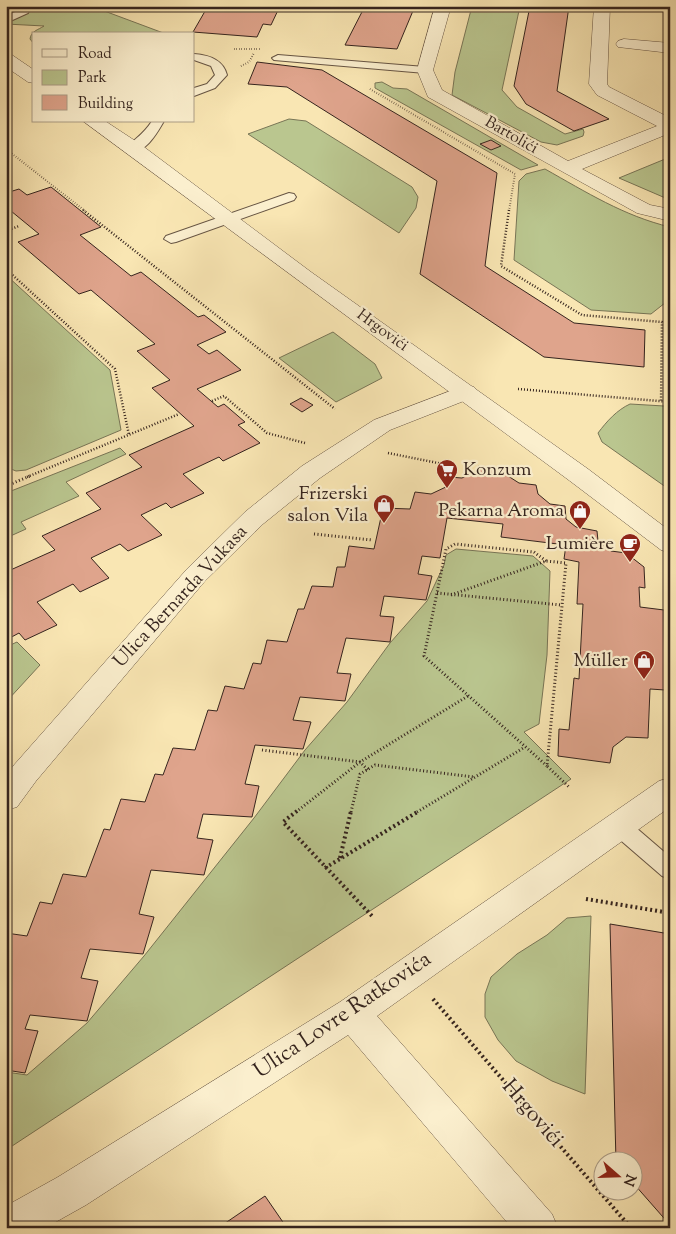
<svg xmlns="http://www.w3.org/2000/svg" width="676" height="1234" viewBox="0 0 676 1234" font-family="'Sorts Mill Goudy',serif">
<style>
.green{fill:#bac68f;stroke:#787556}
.building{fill:#dfa48c;stroke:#35241e}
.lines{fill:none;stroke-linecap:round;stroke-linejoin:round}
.service-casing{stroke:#665443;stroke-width:2}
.minor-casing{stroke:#665443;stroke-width:1}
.tertiary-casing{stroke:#665443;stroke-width:1}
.path-far3{stroke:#35241e;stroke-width:2;stroke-dasharray:0.5 2;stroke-linecap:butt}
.path-far2{stroke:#35241e;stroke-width:2.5;stroke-dasharray:1 2;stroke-linecap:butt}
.path-far1{stroke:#35241e;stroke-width:3;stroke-dasharray:1 2.5;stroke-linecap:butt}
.path{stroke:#35241e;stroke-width:4;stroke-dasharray:2 3;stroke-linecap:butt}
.service{fill:#fbefce;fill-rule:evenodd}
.minor{fill:#fbefce;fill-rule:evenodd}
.tertiary{fill:#fbefce;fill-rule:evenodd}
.labels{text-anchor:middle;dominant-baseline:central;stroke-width:4.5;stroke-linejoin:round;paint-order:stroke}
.far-street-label{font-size:16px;fill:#35241e;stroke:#fbefce}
.poi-label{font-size:19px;fill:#35241e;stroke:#fbefce;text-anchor:end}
.street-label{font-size:19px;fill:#35241e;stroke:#fbefce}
.near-street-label{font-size:22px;fill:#35241e;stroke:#fbefce}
</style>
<rect width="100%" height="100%" fill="#f9e6b3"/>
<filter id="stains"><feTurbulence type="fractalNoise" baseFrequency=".004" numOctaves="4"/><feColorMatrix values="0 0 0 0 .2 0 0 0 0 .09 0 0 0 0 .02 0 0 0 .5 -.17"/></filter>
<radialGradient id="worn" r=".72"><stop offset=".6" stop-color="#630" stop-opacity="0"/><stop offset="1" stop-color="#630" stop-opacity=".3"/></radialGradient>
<!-- green -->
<path class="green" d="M6 6H91L166 34H34V44L30 39C31 31 38 30 44 26L6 24Z
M472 6H520L502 90 517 107 565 134 583 129 584 132 583 136 557 145 541 142 452 95 455 72Z
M382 82 393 88 407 89 538 165 521 170 375 88V83Z
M289 119 306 121 412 187 418 197 416 208 399 233 248 134Z
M670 157V200L619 178Z
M545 169C586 192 624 216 670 227V299L651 314 591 310 514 260 519 181 526 174Z
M6 275 110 370 121 430 26 470 16 471 6 467Z
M333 332 375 364 382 378 336 402 279 358Z
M630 404 664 406 670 409V490L602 442 598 433C607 421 617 410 630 404Z
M120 448 126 454 66 482 79 496 21 522 26 529 6 538V493Z
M456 549 533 556 550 571 547 655 539 724 524 732 571 779 6 1150V1072L27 1075 87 1023 144 956 254 818 305 750 347 702 390 643 427 601 444 565 446 555Z
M17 642 40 665 6 702V647Z
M591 916 585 1094 552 1081 516 1061 498 1040 485 1017V994L491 977 517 954 547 935 567 918Z"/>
<!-- building -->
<path class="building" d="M208 6H280L271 25 263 24 257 37 193 32Z
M365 6H415L397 49 345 45Z
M530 6H569L557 91 609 119 574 131 526 104 514 86Z
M257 62 322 70 497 173 485 266 574 323 645 330 644 367 544 357 420 274 437 181 287 87 248 84Z
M491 140 501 146 491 150 480 144Z
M51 187 101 227 80 235 131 276 141 272 198 317 204 315 226 332 197 345 209 354 217 350 241 370 197 389 218 407 224 404 245 422 238 425 260 443 223 461 219 457 183 474 204 493 171 508 166 503 141 515 162 535 128 551 120 544 91 558 109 578 80 592 73 584 37 602 57 625 25 640 19 633 6 640V572L55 550 42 536 101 509 86 493 142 467 129 455 194 426 152 388 170 380 137 351 155 344 91 290 79 294 18 242 39 234 11 211 6 213V193L19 189 27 195Z
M301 398 313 405 302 412 290 404Z
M478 466 509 469 508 476 519 483 536 485 538 494 550 504 565 506 566 519 576 527 597 531 598 541 611 551 626 553 644 567 645 588 639 587 640 607 664 610 665 690 650 689 648 738 626 737 613 747 610 763 558 756 559 729 569 730 574 678 579 679 583 604H577L579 562 564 559 566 545 501 537 503 524 447 518 440 558 422 556 418 574 432 576 426 600 384 596 380 616 394 617 390 642 346 638 337 673 351 674 345 701 300 697 293 720 311 722 303 749 255 745 245 784 259 786 252 817 203 814 197 838 213 840 204 875 151 870 139 914 154 917 143 954 90 949 81 978 98 981 87 1021 30 1015 25 1029 38 1031 25 1073 6 1070V933L27 936 40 902 52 904 63 874 86 877 104 829 110 830 121 799 145 802 155 774 163 775 173 748 195 750 208 710 217 711 225 686 244 689 253 663 261 664 267 640 287 642 298 609H304L312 586 333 587 337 567H345L349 546 374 549 383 508 410 509 415 492 431 494 448 486 449 477 462 478 478 470Z
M610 924 670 934V1225L634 1184V1162H616Z
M265 1196 287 1228H218Z"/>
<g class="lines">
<!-- service casing -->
<g class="service-casing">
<path id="service" d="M24 8 28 9 29 11 28 13 6 23V16Z
M194 54C208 55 223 59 227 75L215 88 194 96V88L207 84 215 75 211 66 194 60Z
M278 55 425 67 431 70 425 73 274 60 272 58Z
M152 121H164C157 133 145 155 129 151L127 148C136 137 143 135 152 121Z
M289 193 294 194 296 197 294 200 176 242 171 243 164 239 166 236Z
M619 817 627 820 670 857V879L662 876 611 832 608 826 611 820Z"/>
</g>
<!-- minor casing -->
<g class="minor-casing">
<path id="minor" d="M435 6H451L433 70 442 90 568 161 657 126 597 95 589 84 594 6H610L607 84 609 87 670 118V133L582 169 650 205 670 209V221L637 213 428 97 417 70Z
M624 39 670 43V53L618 47 616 44 618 41Z
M466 385 474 387 478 392 474 397 390 430 320 478 263 524 205 581 36 781 17 807 6 810V775L14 765 187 569 245 512 302 466 374 420Z
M670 778V807L377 1016 552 1214 558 1228H512L348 1035 86 1205 45 1228H6V1206L58 1177 340 1002 659 781Z"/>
</g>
<!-- tertiary casing -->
<g class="tertiary-casing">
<path id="tertiary" d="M6 54 12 55 34 70V83L28 82 6 67Z
M83 121H105L140 144 311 272 588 469 670 531V553L661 550 570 481Z"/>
</g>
<!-- path-far3 -->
<path class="path-far3" d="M234 49H260
M241 66 249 62 254 53
M370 89 515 174 509 211
M6 149 85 211"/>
<!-- path-far2 -->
<path class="path-far2" d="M83 210 335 409
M509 210 501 266 582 315 662 322 661 402
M6 231 19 226
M6 269 115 369 129 435
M518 389 670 402
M212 401 224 396 267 433 305 443
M388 453 443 464
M27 477 179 414"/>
<!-- path-far1 -->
<path class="path-far1" d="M6 486 30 476
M314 534 372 540
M546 561 534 552 455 544 446 549 424 656 547 766
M437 593 561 605
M451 595 546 561 566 563 547 766 569 787
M262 750 360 762 368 770
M296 812 360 762 468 696
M351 812 360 774 375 765 474 777
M417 812 525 747"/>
<!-- path -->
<path class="path" d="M297 811 283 822 373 917
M340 858 351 811
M325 868 419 811
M586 899 670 913
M433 999 631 1228"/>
<!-- service -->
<use href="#service" class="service"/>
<!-- minor -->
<use href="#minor" class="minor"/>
<!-- tertiary -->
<use href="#tertiary" class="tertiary"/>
</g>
<!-- icons -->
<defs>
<g id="supermarket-pin" transform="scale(1.125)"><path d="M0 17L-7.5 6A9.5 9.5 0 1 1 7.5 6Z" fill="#8f2418" stroke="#fbefce"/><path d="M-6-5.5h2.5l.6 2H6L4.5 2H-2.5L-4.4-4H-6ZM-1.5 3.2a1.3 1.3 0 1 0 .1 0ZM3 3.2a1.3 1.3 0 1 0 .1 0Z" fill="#fff"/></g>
<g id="shop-pin" transform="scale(1.125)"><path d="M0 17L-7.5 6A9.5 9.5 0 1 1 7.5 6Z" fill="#8f2418" stroke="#fbefce"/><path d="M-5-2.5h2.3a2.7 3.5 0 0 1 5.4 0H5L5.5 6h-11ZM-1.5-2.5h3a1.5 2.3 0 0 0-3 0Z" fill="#fff"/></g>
<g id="cafe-pin" transform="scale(1.125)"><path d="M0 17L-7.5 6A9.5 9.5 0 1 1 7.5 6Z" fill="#8f2418" stroke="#fbefce"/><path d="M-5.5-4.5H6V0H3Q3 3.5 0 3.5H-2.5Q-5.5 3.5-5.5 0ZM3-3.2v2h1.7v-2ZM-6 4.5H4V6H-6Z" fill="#fff"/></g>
</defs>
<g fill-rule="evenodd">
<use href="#supermarket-pin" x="447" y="470"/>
<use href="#shop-pin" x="384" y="505"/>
<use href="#shop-pin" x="580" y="511"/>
<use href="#cafe-pin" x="630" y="544"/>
<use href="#shop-pin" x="644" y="661"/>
</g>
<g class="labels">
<!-- far-street labels -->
<g class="far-street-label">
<text transform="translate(511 136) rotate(30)">Bartolići</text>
<text transform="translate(382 331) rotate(36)">Hrgovići</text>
</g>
<!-- poi labels -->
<g class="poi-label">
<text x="463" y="470" text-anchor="start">Konzum</text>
<text x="368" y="494">Frizerski<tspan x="368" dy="22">salon Vila</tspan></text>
<text x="564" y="511">Pekarna Aroma</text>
<text x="614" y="544">Lumière</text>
<text x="628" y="661">Müller</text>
</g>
<!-- street labels -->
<g class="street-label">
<text transform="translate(181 597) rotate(-47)">Ulica Bernarda Vukasa</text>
</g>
<!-- near-street labels -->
<g class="near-street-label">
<text transform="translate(343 1016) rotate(-34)">Ulica Lovre Ratkovića</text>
<text transform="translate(532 1114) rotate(49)">Hrgovići</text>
</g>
</g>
<!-- margin -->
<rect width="676" height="1234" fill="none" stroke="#f9e6b3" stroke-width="25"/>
<rect x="8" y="8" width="661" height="1219" fill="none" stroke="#35241e" stroke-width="2.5"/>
<rect x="12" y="12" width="651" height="1209" fill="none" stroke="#35241e"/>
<!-- legend -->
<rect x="32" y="32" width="162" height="90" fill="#fbefce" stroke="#ac9e88"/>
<rect x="42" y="49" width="25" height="8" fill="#fbefce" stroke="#ac9e88"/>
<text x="78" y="58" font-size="15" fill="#35241e">Road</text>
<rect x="42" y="70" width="25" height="15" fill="#bac68f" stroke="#ac9e88"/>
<text x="78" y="82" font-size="15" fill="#35241e">Park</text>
<rect x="42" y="95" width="25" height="15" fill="#dfa48c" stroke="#ac9e88"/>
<text x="78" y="108" font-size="15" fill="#35241e">Building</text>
<!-- north arrow -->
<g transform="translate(618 1176) rotate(110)"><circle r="24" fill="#fbefce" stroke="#ac9e88"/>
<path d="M0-4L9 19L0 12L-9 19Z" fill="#8f2418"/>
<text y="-8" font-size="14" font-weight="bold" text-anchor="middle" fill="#35241e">N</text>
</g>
<rect width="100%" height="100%" filter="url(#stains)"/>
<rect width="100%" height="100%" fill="url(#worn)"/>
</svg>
